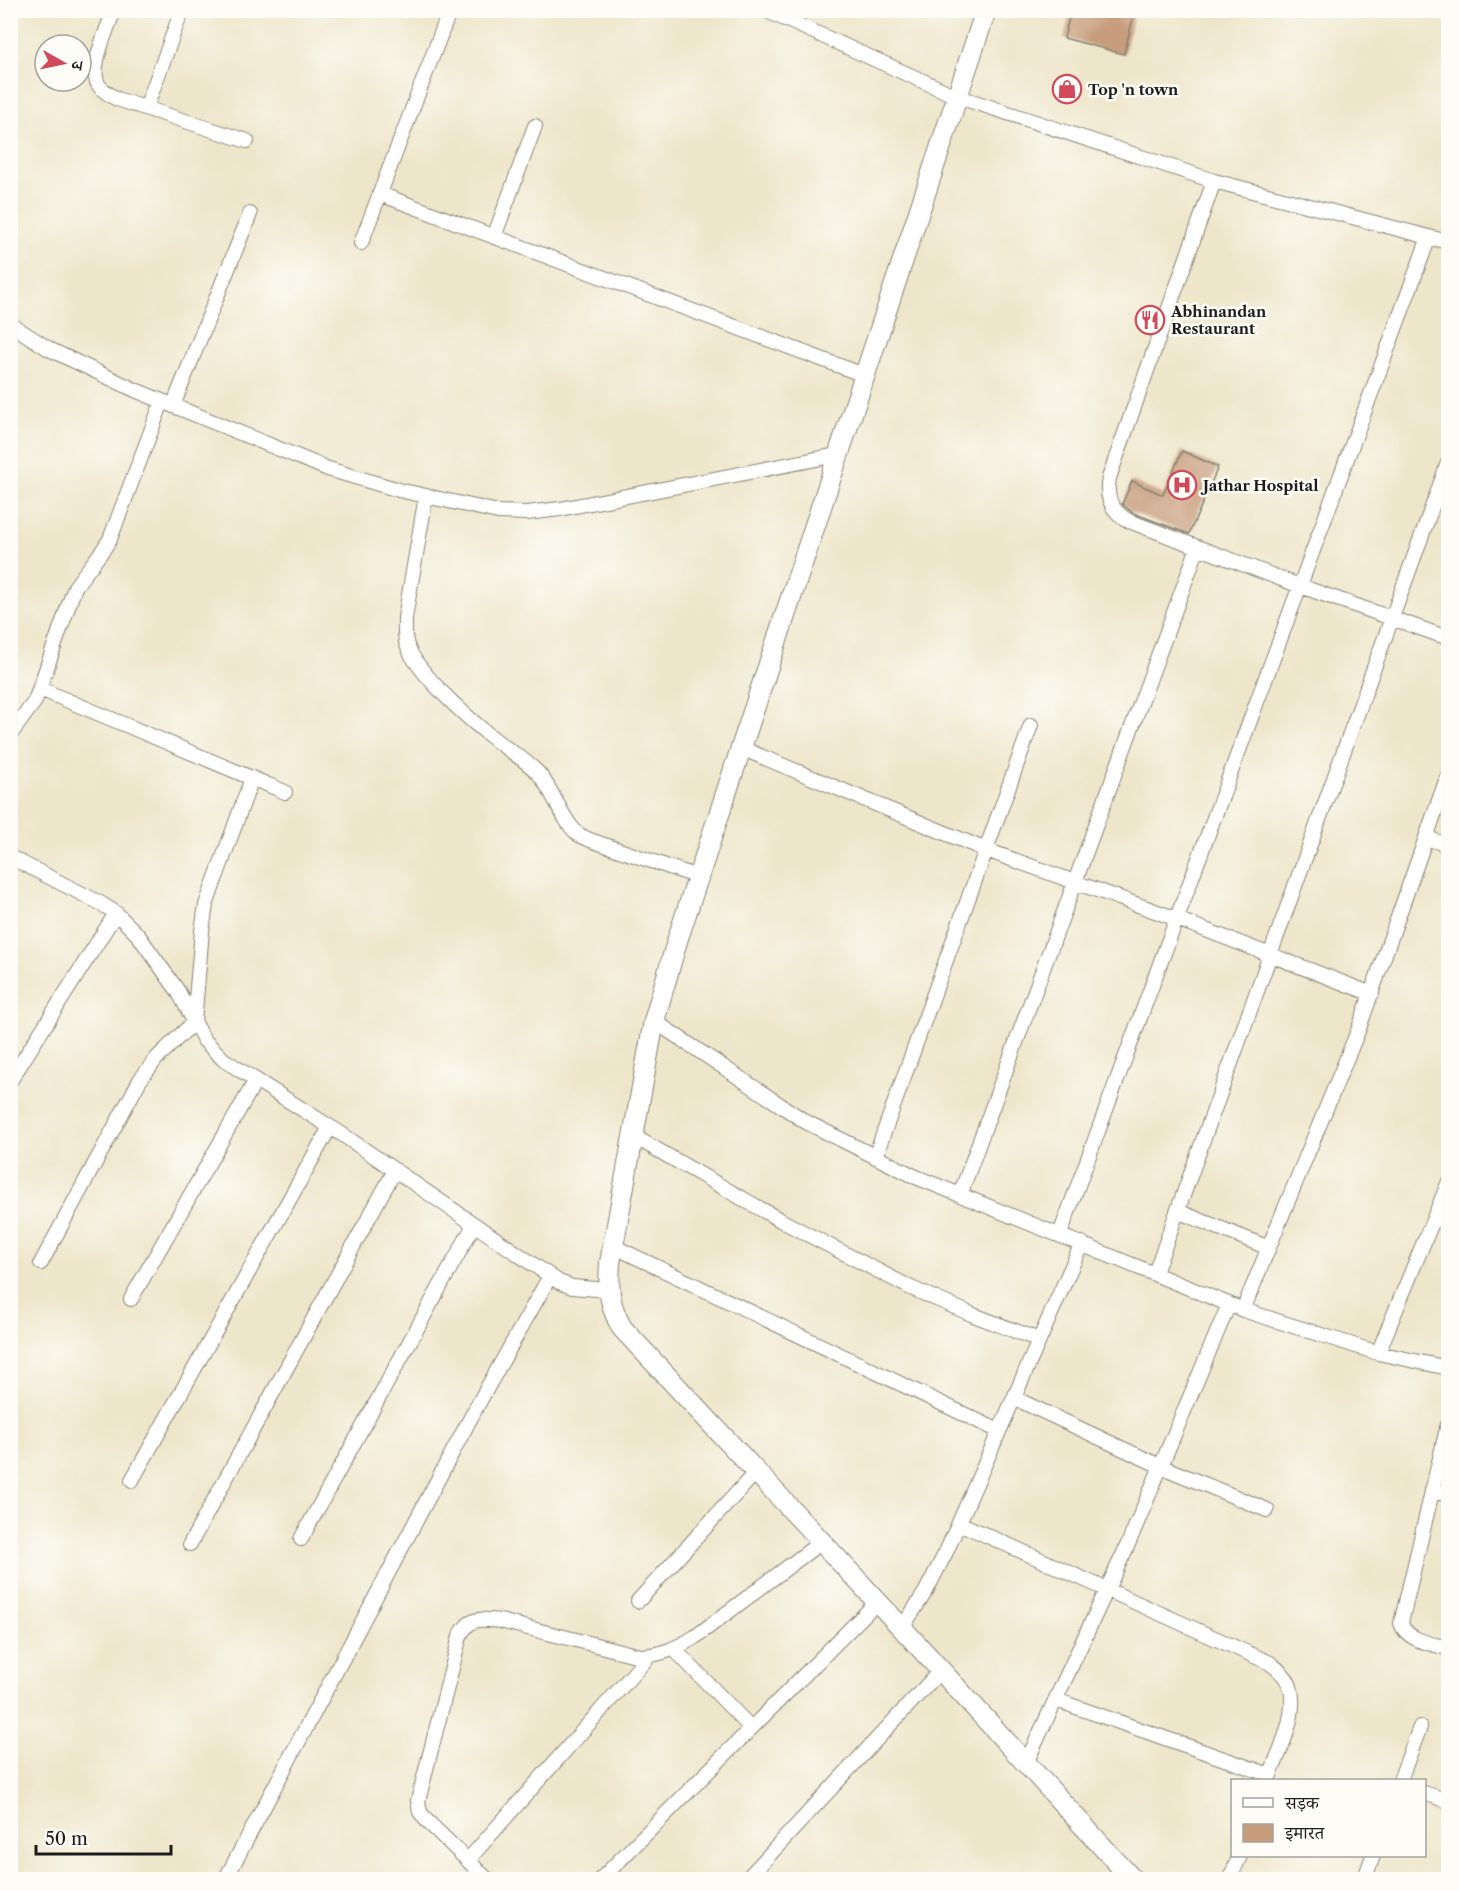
<svg xmlns="http://www.w3.org/2000/svg" width="1459" height="1890" viewBox="0 0 1459 1890" font-family="'Libre Caslon Text','Noto Serif Devanagari',serif">
<style>
.building{fill:#c89d7d}
.lines{fill:none;stroke-linecap:round;stroke-linejoin:round}
.street-casing{stroke:#858173;stroke-width:16}
.secondary-casing{stroke:#858173;stroke-width:22}
.street{stroke:#fff;stroke-width:14}
.secondary{stroke:#fff;stroke-width:20}
.labels{text-anchor:middle;dominant-baseline:central;stroke-width:5;stroke-linejoin:round;paint-order:stroke}
.poi-label{font-size:15px;font-weight:bold;fill:#1c1c1c;stroke:#fdfcf7;text-anchor:start}
</style>
<rect width="100%" height="100%" fill="#fdfcf7"/>
<filter id="ink" filterUnits="userSpaceOnUse"><feTurbulence type="fractalNoise" baseFrequency=".0167" numOctaves="2"/><feDisplacementMap in="SourceGraphic" scale="12" xChannelSelector="R" yChannelSelector="G"/><feConvolveMatrix kernelMatrix="1 2 1 2 8 2 1 2 1" color-interpolation-filters="sRGB"/></filter>
<filter id="wash" filterUnits="userSpaceOnUse"><feTurbulence type="fractalNoise" baseFrequency=".008" numOctaves="4" result="noise"/><feDisplacementMap in="SourceGraphic" scale="24" xChannelSelector="R" yChannelSelector="G"/><feGaussianBlur stdDeviation="1.35" result="paint"/><feColorMatrix in="noise" values="0 0 0 0 0 0 0 0 0 0 0 0 0 0 0 0 0 1.4 0 .05"/><feComposite in="paint" operator="in"/></filter>
<g filter="url(#wash)">
<rect width="100%" height="100%" fill="#eee6ca"/>
<g id="blocks">
<!-- building -->
<path class="building" d="M1071 10H1135L1124 54 1064 38Z
M1182 451 1218 467 1189 534 1133 513 1122 504 1132 481 1163 495Z"/>
</g>
</g>
<g filter="url(#ink)">
<use href="#blocks" fill-opacity="0" stroke="#858173" stroke-width="1.5"/>
<g class="lines">
<!-- street casing -->
<g class="street-casing">
<path id="street" d="M114 10C108 28 89 67 98 84 102 91 110 95 117 99L247 141
M765 10 956 96 1214 181 1448 242
M146 108 182 10
M1214 181 1109 478C1105 498 1111 511 1129 521L1300 586 1448 638
M380 194 864 375
M494 237 535 126
M361 243 450 10
M10 324 49 349 135 390 328 469 399 490 498 512 527 513 560 509 837 455
M173 406 250 214
M426 496 405 618C405 628 404 636 407 645 417 674 473 723 498 742 511 752 526 760 538 773 553 789 562 821 578 834 581 836 586 838 590 840L698 877
M40 689 285 792
M10 735 35 701 75 587C86 571 100 556 110 539L162 402
M741 748 986 850 1177 919 1372 994
M1426 838 1448 845
M10 857 100 903 116 913 138 935 178 991 204 1040 224 1060 343 1135 559 1282 572 1287 608 1290
M654 1021 806 1122 916 1177 1243 1310 1378 1353 1448 1368
M10 1081 116 913
M633 1136 780 1220 911 1288 971 1314 1039 1340
M875 1157 1031 725
M960 1195 1198 547
M1177 1211 1269 1248
M1060 1234 1429 237
M613 1246 999 1431
M41 1263 140 1080 156 1059 194 1022 202 931 206 905 252 778
M1155 1273 1448 463
M131 1299 256 1080
M1243 1310 1358 1031 1448 775
M1378 1353 1448 1184
M1014 1398 1160 1466 1267 1510
M1448 1424 1401 1623C1406 1641 1433 1644 1448 1648
M132 1480 330 1127
M1432 1490 1448 1495
M959 1523 1270 1663C1276 1668 1283 1673 1287 1680 1303 1707 1278 1754 1268 1780
M301 1539 474 1225
M190 1544 395 1170
M638 1601 756 1472
M902 1628 926 1591 947 1550 1082 1243
M674 1649 751 1728
M1056 1700 1270 1775
M1026 1763 1129 1542 1229 1304
M1400 1780 1420 1727
M1424 1793 1448 1801
M468 1860 649 1656
M225 1880 477 1406 550 1276
M488 1880 427 1821 420 1812 418 1801 460 1636C470 1616 481 1619 500 1621L640 1656C662 1655 677 1648 695 1637L821 1542
M600 1880 877 1602
M746 1880 941 1670
M1229 1880 1240 1856
M1364 1880 1373 1856"/>
</g>
<!-- secondary casing -->
<g class="secondary-casing">
<path id="secondary" d="M986 10 678 938 654 1021 610 1263C608 1290 609 1305 622 1328L902 1628 1133 1880"/>
</g>
<!-- street -->
<use href="#street" class="street"/>
<!-- secondary -->
<use href="#secondary" class="secondary"/>
</g>
</g>
<!-- icons -->
<defs>
<g id="shop-ring" transform="scale(1.5)"><circle r="9.5" fill="#fdfcf7" stroke="#d1495b" stroke-width="1.5"/><path d="M-5-2.5h2.3a2.7 3.5 0 0 1 5.4 0H5L5.5 6h-11ZM-1.5-2.5h3a1.5 2.3 0 0 0-3 0Z" fill="#d1495b"/></g>
<g id="restaurant-ring" transform="scale(1.5)"><circle r="9.5" fill="#fdfcf7" stroke="#d1495b" stroke-width="1.5"/><path d="M-5-6h1v4h1v-4h1v4h1v-4h1v5L-1.5 .5V6h-2V.5L-5-1ZM5-6V6H3V1.5H1.5Q1.5-4 5-6Z" fill="#d1495b"/></g>
<g id="hospital-ring" transform="scale(1.5)"><circle r="9.5" fill="#fdfcf7" stroke="#d1495b" stroke-width="1.5"/><path d="M-5-5h3v3.5h4V-5h3V5h-3V1.5h-4V5h-3Z" fill="#d1495b"/></g>
</defs>
<g fill-rule="evenodd">
<use href="#shop-ring" x="1067" y="89"/>
<use href="#restaurant-ring" x="1150" y="320"/>
<use href="#hospital-ring" x="1182" y="485"/>
</g>
<g class="labels">
<!-- poi labels -->
<g class="poi-label">
<text x="1088" y="89">Top 'n town</text>
<text x="1171" y="311">Abhinandan<tspan x="1171" dy="17">Restaurant</tspan></text>
<text x="1203" y="485">Jathar Hospital</text>
</g>
</g>
<!-- margin -->
<rect width="1459" height="1890" fill="none" stroke="#fdfcf7" stroke-width="36"/>
<!-- legend -->
<rect x="1231" y="1779" width="195" height="78" fill="#fdfcf7" stroke="#a3a29f" stroke-width="1.5"/>
<rect x="1243" y="1798" width="30" height="9" fill="#ffffff" stroke="#a3a29f" stroke-width="1.5"/>
<text x="1285" y="1809" font-size="18" fill="#1c1c1c">सड़क</text>
<rect x="1243" y="1824" width="30" height="18" fill="#c89d7d" stroke="#a3a29f" stroke-width="1.5"/>
<text x="1285" y="1839" font-size="18" fill="#1c1c1c">इमारत</text>
<!-- north arrow -->
<g transform="translate(63 63) rotate(99)"><circle r="28" fill="#fdfcf7" stroke="#a3a29f" stroke-width="1.5"/>
<path d="M0-4.5L10 22L0 15L-10 22Z" fill="#d1495b"/>
<text y="-9" font-size="16" font-weight="bold" text-anchor="middle" fill="#1c1c1c">उ</text>
</g>
<!-- scale -->
<path d="M36 1845v9h135v-9" fill="none" stroke="#1c1c1c" stroke-width="3"/>
<text x="45" y="1845" font-size="18" fill="#1c1c1c" stroke="#fdfcf7" stroke-width="4.5" paint-order="stroke">50 m</text>
</svg>
